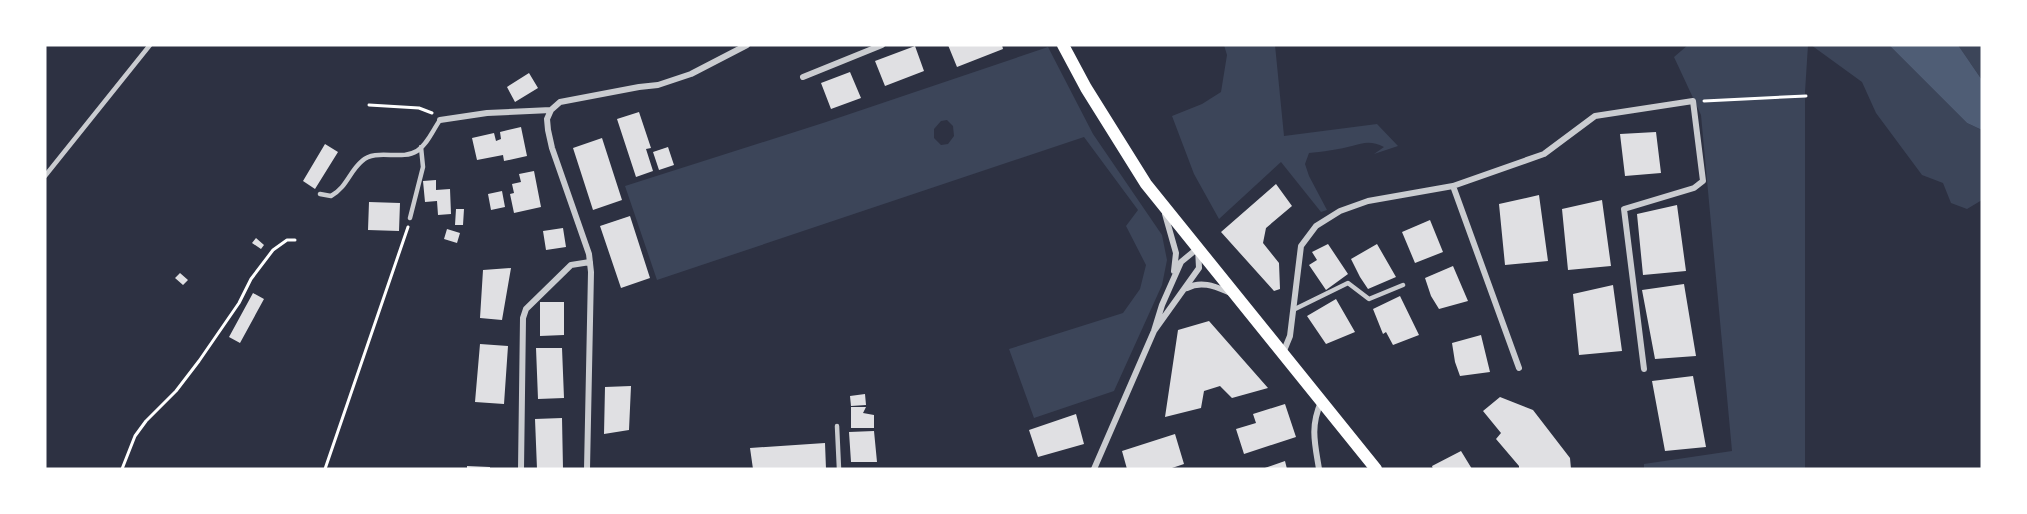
<svg xmlns="http://www.w3.org/2000/svg" width="2027" height="514" viewBox="0 0 2027 514" font-family="'PT Sans',sans-serif">
<style>
.green{fill:#3c4559;fill-rule:evenodd}
.water{fill:#4f5d75}
.building{fill:#e0e0e3}
.lines{fill:none;stroke-linecap:round;stroke-linejoin:round}
.path{stroke:#fff;stroke-width:3}
.service{stroke:#caccd0;stroke-width:4.5}
.minor{stroke:#caccd0;stroke-width:6}
.secondary{stroke:#fff;stroke-width:12}
</style>
<rect width="100%" height="100%" fill="#2d3142"/>
<!-- green -->
<path class="green" d="M1224 45H1275L1284 136 1377 124 1398 146 1374 154 1384 147C1372 141 1365 142 1352 146 1342 149 1320 152 1309 153L1305 164 1309 176 1327 210 1321 212 1281 162 1219 219 1194 174 1172 116 1202 104 1221 92 1227 55Z
M1688 45H1808L1805 92V469H1644V464L1732 451 1701 115 1674 57Z
M1811 45H1889L1967 123 1982 130V200L1967 209 1951 203 1943 183 1922 175 1876 113 1862 82Z
M1958 45H1982V80Z
M1048 47 1093 134 1162 235 1167 260 1162 285 1114 391 1034 418 1009 349 1123 313 1140 289 1146 265 1126 226 1138 210 1084 137 657 280 625 186 826 122ZM947 120 953 126 954 136 948 144 941 145 934 138V129L941 121Z"/>
<!-- water -->
<path class="water" d="M1889 45H1958L1982 80V130L1967 123Z"/>
<!-- building -->
<path class="building" d="M948 45H1002L1003 49 957 67Z
M915 46 924 71 885 86 875 61Z
M850 72 861 98 831 109 821 83Z
M529 73 538 88 515 102 507 87Z
M639 112 651 148 646 149 653 171 636 177 617 119Z
M521 127 527 156 504 161 503 155 477 160 472 138 494 133 496 141 501 139 500 132Z
M1656 132 1661 173 1625 176 1620 134Z
M602 138 622 200 593 210 573 148Z
M325 144 338 152 315 189 303 181Z
M668 147 674 165 659 170 653 152Z
M534 171 541 207 514 213 510 194 514 193 512 184 521 182 519 174Z
M436 180V190L450 189 451 214 438 215 437 201 425 202 423 181Z
M1276 184 1292 206 1266 228 1263 243 1279 263 1280 289 1274 291 1221 232Z
M502 191 505 207 491 210 488 194Z
M1539 195 1548 261 1505 265 1499 204Z
M1602 200 1611 266 1568 270 1562 209Z
M369 202 400 203 399 231 368 230Z
M1677 205 1686 271 1643 275 1637 214Z
M456 209H464L463 225H455Z
M630 216 650 278 621 288 600 226Z
M1430 220 1443 252 1415 263 1402 232Z
M563 228 566 247 546 250 543 231Z
M447 229 460 233 457 243 444 239Z
M256 238 264 245 261 249 252 243Z
M1328 244 1348 274 1326 290 1309 265 1317 260 1312 252Z
M1377 244 1396 277 1368 289 1360 277 1351 259Z
M1453 266 1468 301 1439 309 1431 296 1425 278Z
M511 268 502 320 480 318 483 270Z
M180 273 188 280 183 285 175 278Z
M1684 284 1696 356 1655 359 1642 290Z
M1613 285 1622 351 1579 355 1573 294Z
M253 293 264 299 240 343 229 337Z
M1400 296 1419 335 1393 345 1386 332 1383 334 1373 309Z
M1336 299 1355 332 1326 344 1307 316Z
M540 302H564V335L540 336Z
M1209 321 1268 388 1232 398 1220 386 1204 391 1201 408 1165 417 1178 330Z
M1481 335 1490 372 1460 376 1455 362 1452 343Z
M480 344 508 346 504 404 475 402Z
M536 348H562L564 398 538 399Z
M1693 376 1706 447 1665 451 1652 381Z
M631 386 629 430 604 434 605 387Z
M865 394 866 405 851 406 850 396Z
M1500 397 1533 410 1570 458 1571 469H1519V466L1496 439 1501 433 1483 411Z
M1285 404 1296 437 1244 454 1236 429 1256 423 1253 414Z
M851 407H866L863 413 874 415V428H851Z
M1076 414 1084 444 1038 457 1029 430Z
M562 418 563 469H537L535 419Z
M874 431 877 462H851L849 432Z
M1175 434 1184 464 1169 469H1127L1122 451Z
M825 443 826 469H753L750 448Z
M1461 451 1472 469H1433L1432 466Z
M1285 461 1287 469H1262Z
M467 466 490 467V469H467Z"/>
<g class="lines">
<!-- path -->
<path class="path" d="M1704 101 1806 96
M369 105 419 108 432 113
M122 469 135 436 146 421 176 391 199 361 239 303 251 279 273 250 287 240H295
M325 469 408 227"/>
<!-- service -->
<path class="service" d="M45 176 150 45
M320 194 331 196C347 187 349 172 362 161 376 148 401 161 417 151 427 145 433 130 440 120
M410 218 423 167 421 147
M1295 309 1348 283 1369 299 1403 285
M837 426 839 469"/>
<!-- minor -->
<path class="minor" d="M803 77 882 45
M440 120 487 113 551 110
M1453 186 1519 368
M1165 214 1176 253 1174 271
M1187 288C1202 280 1216 287 1231 293
M1283 353 1290 336 1301 246 1316 226 1340 211 1368 201 1453 186 1544 154 1595 116 1693 101 1703 181 1694 188 1624 209 1644 369
M521 469 523 318 526 309 571 265 590 262
M587 469 591 272 589 254 552 148 548 130 547 119 551 110 560 102 639 87 658 85 691 74 747 45
M1094 469 1154 331 1162 305 1181 262 1198 248 1199 268 1154 331
M1319 469C1315 444 1310 427 1321 402"/>
<!-- secondary -->
<path class="secondary" d="M1063 45 1086 88 1146 184 1376 469"/>
</g>
<!-- border -->
<rect width="2027" height="514" fill="none" stroke="#ffffff" stroke-width="93"/>
</svg>
